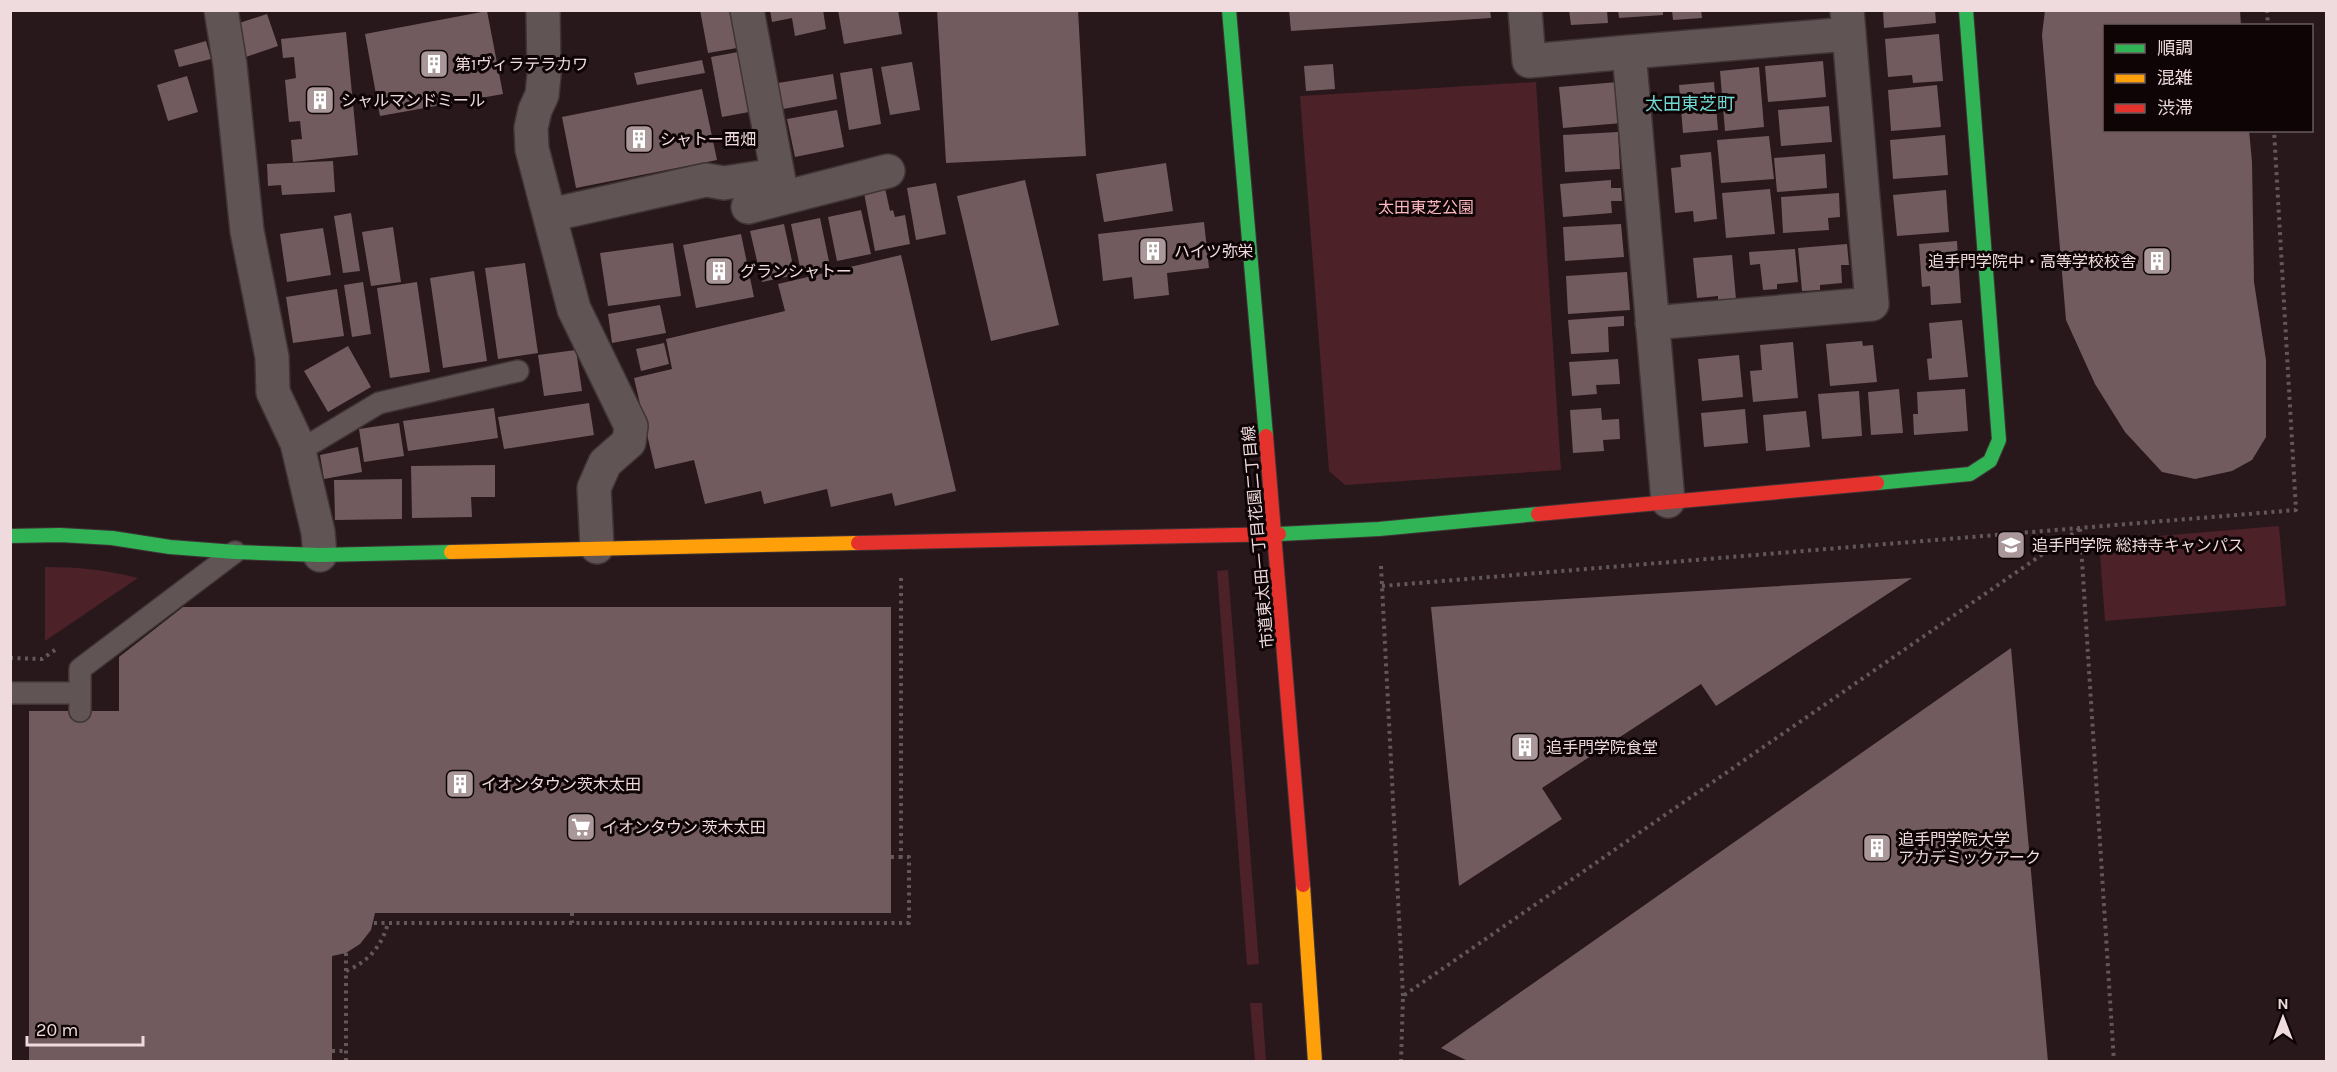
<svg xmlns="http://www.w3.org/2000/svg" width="2337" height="1072" viewBox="0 0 2337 1072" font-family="Karla,'Noto Sans JP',sans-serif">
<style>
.green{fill:#4c2128}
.building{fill:#725b5e}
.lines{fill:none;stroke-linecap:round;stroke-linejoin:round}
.lane-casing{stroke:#403436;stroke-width:24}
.street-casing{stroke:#403436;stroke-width:36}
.fast-casing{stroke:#403436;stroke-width:16}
.slow-casing{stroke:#403436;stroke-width:16}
.jam-casing{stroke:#403436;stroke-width:16}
.path{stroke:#635859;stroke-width:4;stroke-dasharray:3 4.5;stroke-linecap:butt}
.lane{stroke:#605455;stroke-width:21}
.street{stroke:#605455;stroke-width:33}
.fast{stroke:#30b455;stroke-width:14}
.slow{stroke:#ff9f0a;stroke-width:14}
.jam{stroke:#e5322d;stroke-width:14}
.labels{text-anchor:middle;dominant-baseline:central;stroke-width:6;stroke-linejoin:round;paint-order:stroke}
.poi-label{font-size:16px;fill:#efdbdd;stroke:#0e0405;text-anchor:start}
.park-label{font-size:16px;fill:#feb8c1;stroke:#0e0405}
.street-label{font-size:16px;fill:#efdbdd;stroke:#0e0405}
.neighbourhood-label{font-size:18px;fill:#70dbd5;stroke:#0e0405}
</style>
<rect width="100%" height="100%" fill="#28181b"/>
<!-- green -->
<path class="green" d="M1536 82 1561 470 1345 485 1329 471 1300 96Z
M2279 526 2286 606 2105 621 2099 541Z
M45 567C77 567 107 570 138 578L45 641Z
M1228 570 1259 964 1247 965 1217 571Z
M1250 1003H1262L1266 1061H1255Z"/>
<!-- building -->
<path class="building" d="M700 10H730L737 48 708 53Z
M770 10H823L826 29 795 36 792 18 772 22Z
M838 10H898L902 34 844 44Z
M937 10H1078L1086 156 946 163Z
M1289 10H1490L1491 18 1291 31Z
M1569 10H1607L1608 23 1571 25Z
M1618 10H1663V15L1619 18Z
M1672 10H1701L1702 18 1673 20Z
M1883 10H1935L1936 23 1884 28Z
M2045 10H2240L2241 26H2104V130H2249L2252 162 2254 282 2266 360V437L2252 460 2232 471 2195 479 2162 472 2125 432 2095 384 2066 320 2042 35Z
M487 11 503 94 380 116 365 34Z
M267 14 278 46 243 58 233 25Z
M346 32 358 155 293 162 291 140 302 139 300 121 289 122 285 80 296 78 294 57 283 58 281 39Z
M1939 34 1943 81 1913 83 1912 75 1888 77 1885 39Z
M206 41 211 59 179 67 174 50Z
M738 52 749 112 722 117 711 57Z
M702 60 705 73 637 85 634 73Z
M1823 61 1826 97 1768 102 1765 66Z
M912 62 920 110 890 115 881 67Z
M1333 64 1335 89 1306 91 1304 66Z
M1759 67 1764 127 1725 131 1720 71Z
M872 68 881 124 849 130 840 73Z
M833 74 837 99 783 109 778 83Z
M187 76 198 112 168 121 157 85Z
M1618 82 1622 123 1563 128 1559 87Z
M1714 82 1718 130 1683 133 1679 85Z
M1937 85 1941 127 1891 131 1888 90Z
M702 89 717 160 576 188 562 117Z
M1829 106 1832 142 1781 146 1778 110Z
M837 110 844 147 795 157 787 119Z
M1618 132 1620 169 1565 172 1563 135Z
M1945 135 1948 175 1893 179 1890 140Z
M1769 136 1774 179 1721 183 1717 140Z
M1711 152 1717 219 1694 222 1693 211 1675 213 1671 168 1681 167 1680 155Z
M1825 154 1827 188 1777 192 1774 158Z
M333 161 335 192 282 195 281 185 268 186 267 164Z
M1166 163 1173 211 1104 222 1096 174Z
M1025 180 1059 325 991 341 957 196Z
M1611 180V188H1621L1622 201H1611L1612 213 1563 217 1560 184Z
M936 183 946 234 916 240 907 188Z
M885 188 890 211 893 210 895 217 905 215 910 244 875 251 864 193Z
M1770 189 1775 234 1726 238 1722 193Z
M1946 190 1949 232 1897 236 1893 195Z
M1839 193 1840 217 1828 218 1829 230 1783 233 1781 197Z
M861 210 871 254 837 261 828 217Z
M351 213 360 271 343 273 334 216Z
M820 218 830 266 801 272 791 224Z
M1204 222 1209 268 1167 273 1169 295 1134 299 1132 277 1103 281 1098 234Z
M784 224 795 275 762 282 750 231Z
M1621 224 1624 257 1565 261 1563 227Z
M393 227 401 282 371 286 362 232Z
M323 228 331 275 287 282 280 234Z
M741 234 754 297 696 308 683 245Z
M1957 241 1961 303 1931 305 1930 286 1922 287 1919 244Z
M673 243 681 296 608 306 600 253Z
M1847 244 1849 265H1841L1842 283 1820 285V290L1802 291 1798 248Z
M1795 249 1798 282 1777 284V289L1763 290 1760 264 1750 265 1749 252Z
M901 255 956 491 895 506 892 493 831 507 827 489 764 504 761 491 705 504 694 460 655 469 634 378 672 369 666 339 785 311 778 284Z
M1732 255 1736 299 1718 301V296L1697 298 1693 258Z
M525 263 538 353 498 359 485 268Z
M474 271 487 361 443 368 430 278Z
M1627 272 1630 310 1568 314 1566 276Z
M363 282 371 334 352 337 344 285Z
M417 282 430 372 390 378 377 288Z
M337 289 344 336 293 343 286 297Z
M660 305 666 333 612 343 608 314Z
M1624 316V326L1608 327 1609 352 1571 354 1568 320Z
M1962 320 1968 377 1929 380 1927 359 1932 358 1929 323Z
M1862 341 1863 346 1873 345 1877 382 1830 386 1826 344Z
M1793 342 1798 398 1753 402 1750 371 1762 370 1760 345Z
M664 343 669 364 641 371 636 349Z
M348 346 371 387 328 412 304 371Z
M576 350 582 391 544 396 538 355Z
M1739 355 1743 397 1702 401 1698 359Z
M1618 359 1620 384 1596 385 1597 394 1572 396 1569 362Z
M1899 389 1903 433 1871 435 1868 392Z
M1965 389 1968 431 1914 435 1913 414H1918L1917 392Z
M1859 391 1862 436 1822 439 1818 394Z
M589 403 594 435 504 449 498 417Z
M494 408 498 438 408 451 403 421Z
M1601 408 1602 420 1619 419 1620 439 1603 440 1604 451 1573 453 1570 410Z
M1745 409 1748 443 1704 447 1701 413Z
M1806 411 1810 447 1766 451 1763 415Z
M399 423 404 456 364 462 359 429Z
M358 447 362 472 324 479 320 455Z
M495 465V497H471L472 517 412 518 411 466Z
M402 479V519L335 520 334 480Z
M1912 578 1716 706 1701 684 1542 788 1562 819 1459 886 1431 607Z
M183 607H891V913H375L371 930 360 944 346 953 332 956V1062H29V711H119V657Z
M2011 648 2048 1062H1470L1441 1048Z"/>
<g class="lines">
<!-- lane casing -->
<g class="lane-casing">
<path id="lane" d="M299 451 379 403 518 371
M10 693H80
M80 711V669L235 552"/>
</g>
<!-- street casing -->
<g class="street-casing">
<path id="street" d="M221 10 230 65 247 231 272 357 273 392 297 443 318 532 320 555
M543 10 544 75 542 95 535 110 531 128 532 149 574 309 631 426 629 442 605 463 594 488 597 547
M747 10 782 197
M1525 10 1529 61 1629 52 1668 501
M1629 52 1849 34
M748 207 888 171
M550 215 706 180 724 183 777 175
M1652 323 1872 304 1847 10"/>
</g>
<!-- fast casing -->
<g class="fast-casing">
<path id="fast" d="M1229 10 1266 436
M1877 483 1970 474 1990 461 1999 440 1966 10
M1279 534 1379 529 1538 514
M10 536 60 535 112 538 170 547 235 552 320 555 451 552"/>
</g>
<!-- slow casing -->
<g class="slow-casing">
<path id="slow" d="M451 552 858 543
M1303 885 1315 1062"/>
</g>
<!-- jam casing -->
<g class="jam-casing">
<path id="jam" d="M1266 436 1303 885
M1538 514 1877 483
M858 543 1279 534"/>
</g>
<!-- path -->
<path class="path" d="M2267 10 2268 26
M2080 529 2114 1062
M1381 566 1403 996
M1382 586 2296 510 2274 130
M10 658 42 659 55 650
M891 857H901
M572 913V923
M374 923H909V857H901V578
M346 953V1062
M346 971C368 962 382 946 388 923
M332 1051H346
M1401 1062 1403 996 2079 529"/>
<!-- lane -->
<use href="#lane" class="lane"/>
<!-- street -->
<use href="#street" class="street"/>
<!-- fast -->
<use href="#fast" class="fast"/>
<!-- slow -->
<use href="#slow" class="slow"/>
<!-- jam -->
<use href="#jam" class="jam"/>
</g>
<!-- icons -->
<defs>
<g id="building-square" transform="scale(1.5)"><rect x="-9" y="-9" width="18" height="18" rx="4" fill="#a99799" stroke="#0e0405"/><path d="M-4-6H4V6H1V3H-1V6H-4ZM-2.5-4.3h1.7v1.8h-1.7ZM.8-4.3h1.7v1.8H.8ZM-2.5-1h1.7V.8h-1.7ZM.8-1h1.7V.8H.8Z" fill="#fff"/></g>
<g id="university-square" transform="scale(1.5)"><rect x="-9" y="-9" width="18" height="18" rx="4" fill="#a99799" stroke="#0e0405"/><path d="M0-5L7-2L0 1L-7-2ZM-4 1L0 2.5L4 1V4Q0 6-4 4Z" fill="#fff"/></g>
<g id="supermarket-square" transform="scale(1.5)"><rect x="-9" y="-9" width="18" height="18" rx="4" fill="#a99799" stroke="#0e0405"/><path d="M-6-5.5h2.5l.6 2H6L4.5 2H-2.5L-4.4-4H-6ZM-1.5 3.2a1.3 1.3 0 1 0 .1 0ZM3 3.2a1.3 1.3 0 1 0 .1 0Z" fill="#fff"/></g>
</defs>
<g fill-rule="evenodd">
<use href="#building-square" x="434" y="64"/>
<use href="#building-square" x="320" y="100"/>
<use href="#building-square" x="639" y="139"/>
<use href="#building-square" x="1153" y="251"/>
<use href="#building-square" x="2157" y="261"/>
<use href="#building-square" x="719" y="271"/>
<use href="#university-square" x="2011" y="545"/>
<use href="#building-square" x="1525" y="747"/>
<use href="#building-square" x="460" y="784"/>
<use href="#supermarket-square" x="581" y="827"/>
<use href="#building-square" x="1877" y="848"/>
</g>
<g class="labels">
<!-- poi labels -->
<g class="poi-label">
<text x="455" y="64">第1ヴィラテラカワ</text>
<text x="341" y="100">シャルマンドミール</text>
<text x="660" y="139">シャトー西畑</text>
<text x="1174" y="251">ハイツ弥栄</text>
<text x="2136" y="261" text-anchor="end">追手門学院中・高等学校校舎</text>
<text x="740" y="271">グランシャトー</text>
<text x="2032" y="545">追手門学院 総持寺キャンパス</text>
<text x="1546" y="747">追手門学院食堂</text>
<text x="481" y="784">イオンタウン茨木太田</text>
<text x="602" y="827">イオンタウン 茨木太田</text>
<text x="1898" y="839">追手門学院大学<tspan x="1898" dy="18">アカデミックアーク</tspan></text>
</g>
<!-- park labels -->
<g class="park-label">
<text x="1426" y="207">太田東芝公園</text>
</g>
<!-- street labels -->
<g class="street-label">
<text transform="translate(1258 537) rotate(-95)">市道東太田一丁目花園二丁目線</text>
</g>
<!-- neighbourhood labels -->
<g class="neighbourhood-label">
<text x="1690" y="104">太田東芝町</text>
</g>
</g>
<!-- border -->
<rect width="2337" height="1072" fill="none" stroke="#efdbdd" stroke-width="24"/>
<!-- legend -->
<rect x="2103" y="24" width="210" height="108" fill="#0e0405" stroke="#685a5b" stroke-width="1.5"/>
<rect x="2115" y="44" width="30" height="9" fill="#30b455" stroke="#685a5b" stroke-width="1.5"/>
<text x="2157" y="54" font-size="18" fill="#efdbdd">順調</text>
<rect x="2115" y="74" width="30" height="9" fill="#ff9f0a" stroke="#685a5b" stroke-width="1.5"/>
<text x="2157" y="84" font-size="18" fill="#efdbdd">混雑</text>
<rect x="2115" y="104" width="30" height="9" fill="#e5322d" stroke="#685a5b" stroke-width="1.5"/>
<text x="2157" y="114" font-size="18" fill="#efdbdd">渋滞</text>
<!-- north arrow -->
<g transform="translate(2283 1018)" stroke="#0e0405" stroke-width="4.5" paint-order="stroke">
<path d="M0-4.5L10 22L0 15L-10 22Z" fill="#efdbdd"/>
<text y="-9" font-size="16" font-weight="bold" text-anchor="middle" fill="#efdbdd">N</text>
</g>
<!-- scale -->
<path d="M27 1036v9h116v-9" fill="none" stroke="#efdbdd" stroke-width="3"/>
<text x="36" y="1036" font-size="18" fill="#efdbdd" stroke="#0e0405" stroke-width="4.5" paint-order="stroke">20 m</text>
</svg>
